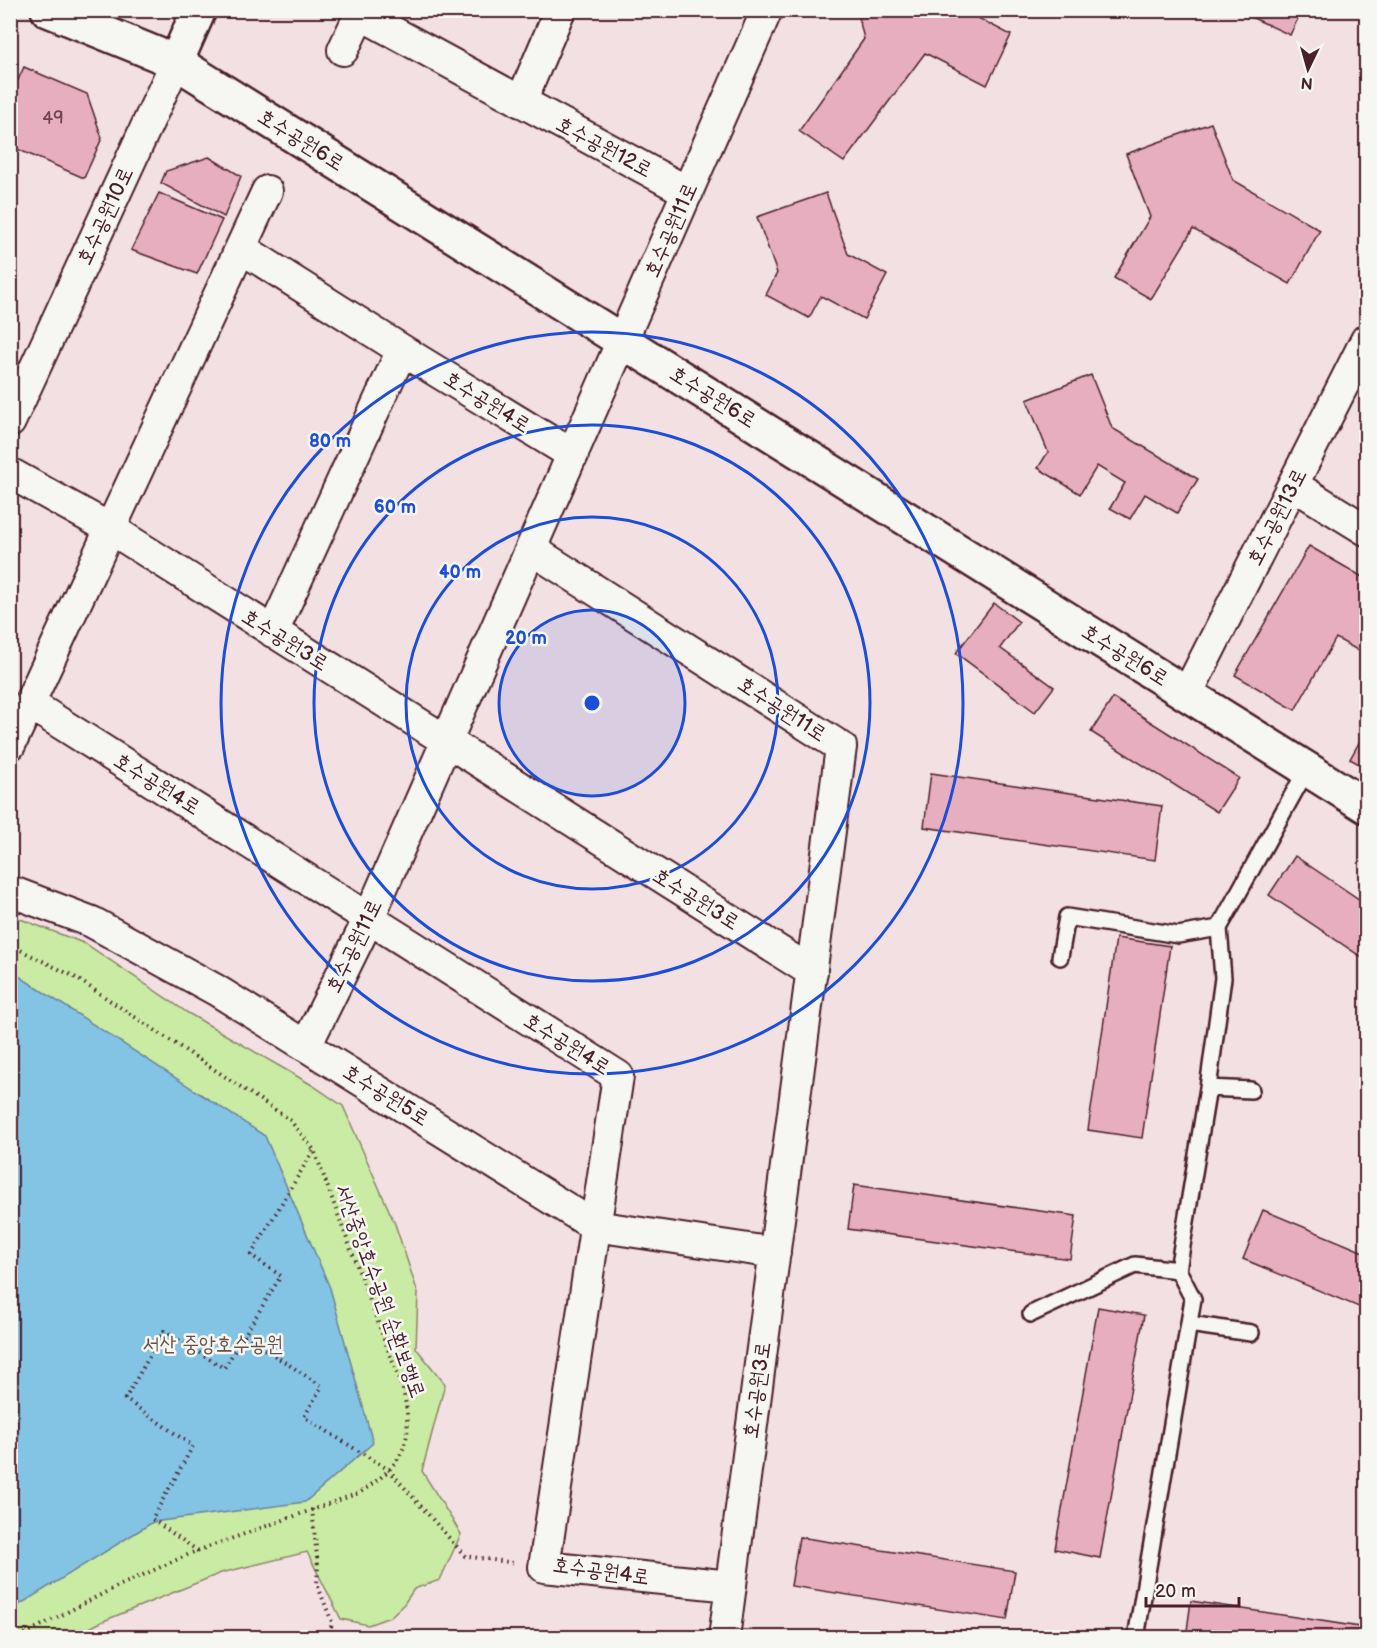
<svg xmlns="http://www.w3.org/2000/svg" width="1377" height="1648" viewBox="0 0 1377 1648" font-family="'Balsamiq Sans','Poor Story',sans-serif">
<style>
.green{fill:#c9eba3;stroke:#8a8567;stroke-width:1.5}
.water{fill:#83c4e4;stroke:#6c829a;stroke-width:1.5}
.building{fill:#e7aebf;stroke:#4a1f2b;stroke-width:1.5}
.lines{fill:none;stroke-linecap:round;stroke-linejoin:round}
.lane-casing{stroke:#4a1f2b;stroke-width:20}
.street-casing{stroke:#4a1f2b;stroke-width:34}
.secondary-casing{stroke:#4a1f2b;stroke-width:38}
.path{stroke:#4a1f2b;stroke-width:4;stroke-dasharray:1.5 4.5;stroke-linecap:butt}
.lane{stroke:#f6f6f2;stroke-width:15}
.street{stroke:#f6f6f2;stroke-width:30}
.secondary{stroke:#f6f6f2;stroke-width:33}
.ring{fill:none;stroke:#1d4ed8;stroke-width:3}
.labels{text-anchor:middle;dominant-baseline:central;stroke-width:5;stroke-linejoin:round;paint-order:stroke}
.number-label{font-size:18px;fill:#714350}
.street-label{font-size:21px;fill:#4a1f2b;stroke:#f6f6f2}
.park-label{font-size:21px;fill:#6a5249;stroke:#f6f6f2}
.centre{fill:#1d4ed8;stroke:#f6f6f2;stroke-width:3}
.ring-label{font-size:18px;text-anchor:middle;font-weight:bold;fill:#1d4ed8;stroke:#f6f6f2;stroke-width:5;stroke-linejoin:round;paint-order:stroke}
</style>
<rect width="100%" height="100%" fill="#f2e0e3"/>
<filter id="ink" filterUnits="userSpaceOnUse"><feTurbulence type="fractalNoise" baseFrequency=".0167" numOctaves="2"/><feDisplacementMap in="SourceGraphic" scale="12" xChannelSelector="R" yChannelSelector="G"/><feConvolveMatrix kernelMatrix="1 2 1 2 8 2 1 2 1" color-interpolation-filters="sRGB"/></filter>
<g filter="url(#ink)">
<!-- green -->
<path class="green" d="M10 915 86 944 188 1013 312 1085 343 1106 395 1224 418 1293 416 1348 445 1384 422 1471 461 1534 440 1580 414 1589 404 1604 390 1617 368 1625 341 1619 307 1552 221 1573 101 1622 73 1637H11Z"/>
<!-- water -->
<path class="water" d="M11 971 265 1136 330 1288 373 1443 305 1502 153 1522 11 1610Z"/>
<!-- building -->
<path class="building" d="M857 10H963L1011 35 987 85 925 53 844 162 799 131 864 39Z
M1254 10H1302L1290 35 1251 17Z
M24 67 87 94 102 138 84 178 10 146V97Z
M1211 123 1233 180 1320 230 1290 284 1193 229 1151 299 1114 278 1150 217 1126 154Z
M209 157 241 176 224 217 161 183 166 171Z
M159 193 222 220 197 274 131 250Z
M826 193 848 254 887 275 864 319 821 296 809 318 766 295 777 273 757 217Z
M1091 375 1112 428 1198 479 1177 513 1145 494 1130 519 1110 508 1125 483 1097 466 1080 494 1038 468 1048 452 1027 400Z
M1309 546 1366 579V655L1336 638 1295 710 1235 675Z
M994 603 1019 622 1000 648 1054 687 1035 712 956 653Z
M1113 698 1239 778 1217 812 1091 732Z
M1366 730V768L1350 759Z
M931 773 1162 806 1155 860 924 827Z
M1295 856 1366 904V960L1269 895Z
M1116 938 1170 946 1142 1138 1088 1130Z
M854 1185 1076 1216 1070 1259 848 1229Z
M1263 1210 1366 1253V1310L1243 1259Z
M1098 1307 1144 1315 1100 1558 1055 1549Z
M799 1537 1015 1571 1007 1620 791 1586Z
M1191 1601 1366 1628V1638H1186Z"/>
<g class="lines">
<!-- lane casing -->
<g class="lane-casing">
<path id="lane" d="M1060 957 1067 917 1178 935 1219 928
M1208 1088 1251 1090
M1031 1314 1135 1265 1178 1270
M1189 1324 1251 1333
M1136 1638 1193 1299 1178 1270 1208 1088 1223 978 1219 928 1307 769"/>
</g>
<!-- street casing -->
<g class="street-casing">
<path id="street" d="M360 14 688 192
M343 50 362 10
M521 102 560 10
M241 248 402 350 573 455
M10 422 176 62
M10 473 111 529 812 972
M1293 485 1366 530
M531 549 841 747 724 1638
M273 632 402 350
M1187 694 1366 340
M30 704 618 1076 544 1567 731 1586
M10 745 267 191
M10 891 92 922 216 990 595 1226 775 1253
M306 1046 369 918 767 10"/>
</g>
<!-- secondary casing -->
<g class="secondary-casing">
<path id="secondary" d="M48 10 176 62 1366 806
M176 62 199 10"/>
</g>
<!-- path -->
<path class="path" d="M10 945 73 976 289 1119 314 1150 403 1390C415 1443 404 1464 359 1493L194 1552 114 1588 17 1638
M244 1336 322 1386 304 1417 389 1470 465 1556 515 1563
M312 1509 318 1567 317 1584 332 1622 329 1638
M198 1551 152 1519 193 1446 125 1399 164 1331 224 1368 281 1276 251 1255 313 1151"/>
<!-- lane -->
<use href="#lane" class="lane"/>
<!-- street -->
<use href="#street" class="street"/>
<!-- secondary -->
<use href="#secondary" class="secondary"/>
</g>
</g>
<!-- distance rings -->
<circle cx="592" cy="703" r="93" fill="#1d4ed8" fill-opacity=".12"/>
<g class="ring">
<circle cx="592" cy="703" r="93"/>
<circle cx="592" cy="703" r="186"/>
<circle cx="592" cy="703" r="278"/>
<circle cx="592" cy="703" r="371"/>
</g>
<g class="labels">
<!-- number labels -->
<g class="number-label">
<text x="53" y="118">49</text>
</g>
<!-- street labels -->
<g class="street-label">
<text transform="translate(301 140) rotate(32)">호수공원6로</text>
<text transform="translate(604 147) rotate(28)">호수공원12로</text>
<text transform="translate(105 216) rotate(-65)">호수공원10로</text>
<text transform="translate(671 230) rotate(-66)">호수공원11로</text>
<text transform="translate(713 397) rotate(32)">호수공원6로</text>
<text transform="translate(487 402) rotate(32)">호수공원4로</text>
<text transform="translate(1277 517) rotate(-63)">호수공원13로</text>
<text transform="translate(285 640) rotate(32)">호수공원3로</text>
<text transform="translate(1125 655) rotate(32)">호수공원6로</text>
<text transform="translate(782 709) rotate(33)">호수공원11로</text>
<text transform="translate(157 784) rotate(32)">호수공원4로</text>
<text transform="translate(696 899) rotate(32)">호수공원3로</text>
<text transform="translate(354 946) rotate(-64)">호수공원11로</text>
<text transform="translate(567 1044) rotate(32)">호수공원4로</text>
<text transform="translate(386 1095) rotate(32)">호수공원5로</text>
<text transform="translate(380 1291) rotate(70)">서산중앙호수공원 순환보행로</text>
<text transform="translate(757 1390) rotate(-82)">호수공원3로</text>
<text transform="translate(601 1571) rotate(8)">호수공원4로</text>
</g>
<!-- park labels -->
<g class="park-label">
<text x="213" y="1344">서산 중앙호수공원</text>
</g>
</g>
<circle cx="592" cy="703" r="9" class="centre"/>
<g class="ring-label">
<text x="330" y="447">80 m</text>
<text x="395" y="513">60 m</text>
<text x="460" y="578">40 m</text>
<text x="526" y="644">20 m</text>
</g>
<!-- margin -->
<rect width="1377" height="1648" fill="none" stroke="#f6f6f2" stroke-width="36"/>
<rect x="18" y="18" width="1341" height="1612" fill="none" stroke="#4a1f2b" stroke-width="2" filter="url(#ink)"/>
<!-- north arrow -->
<g transform="translate(1308 69) rotate(185)" stroke="#f6f6f2" stroke-width="4.5" paint-order="stroke">
<path d="M0-4.5L10 22L0 15L-10 22Z" fill="#4a1f2b"/>
<text y="-9" font-size="16" font-weight="bold" text-anchor="middle" fill="#4a1f2b">N</text>
</g>
<!-- scale -->
<path d="M1146 1597v9h93v-9" fill="none" stroke="#4a1f2b" stroke-width="3"/>
<text x="1155" y="1597" font-size="18" fill="#4a1f2b" stroke="#f6f6f2" stroke-width="4.5" paint-order="stroke">20 m</text>
</svg>
